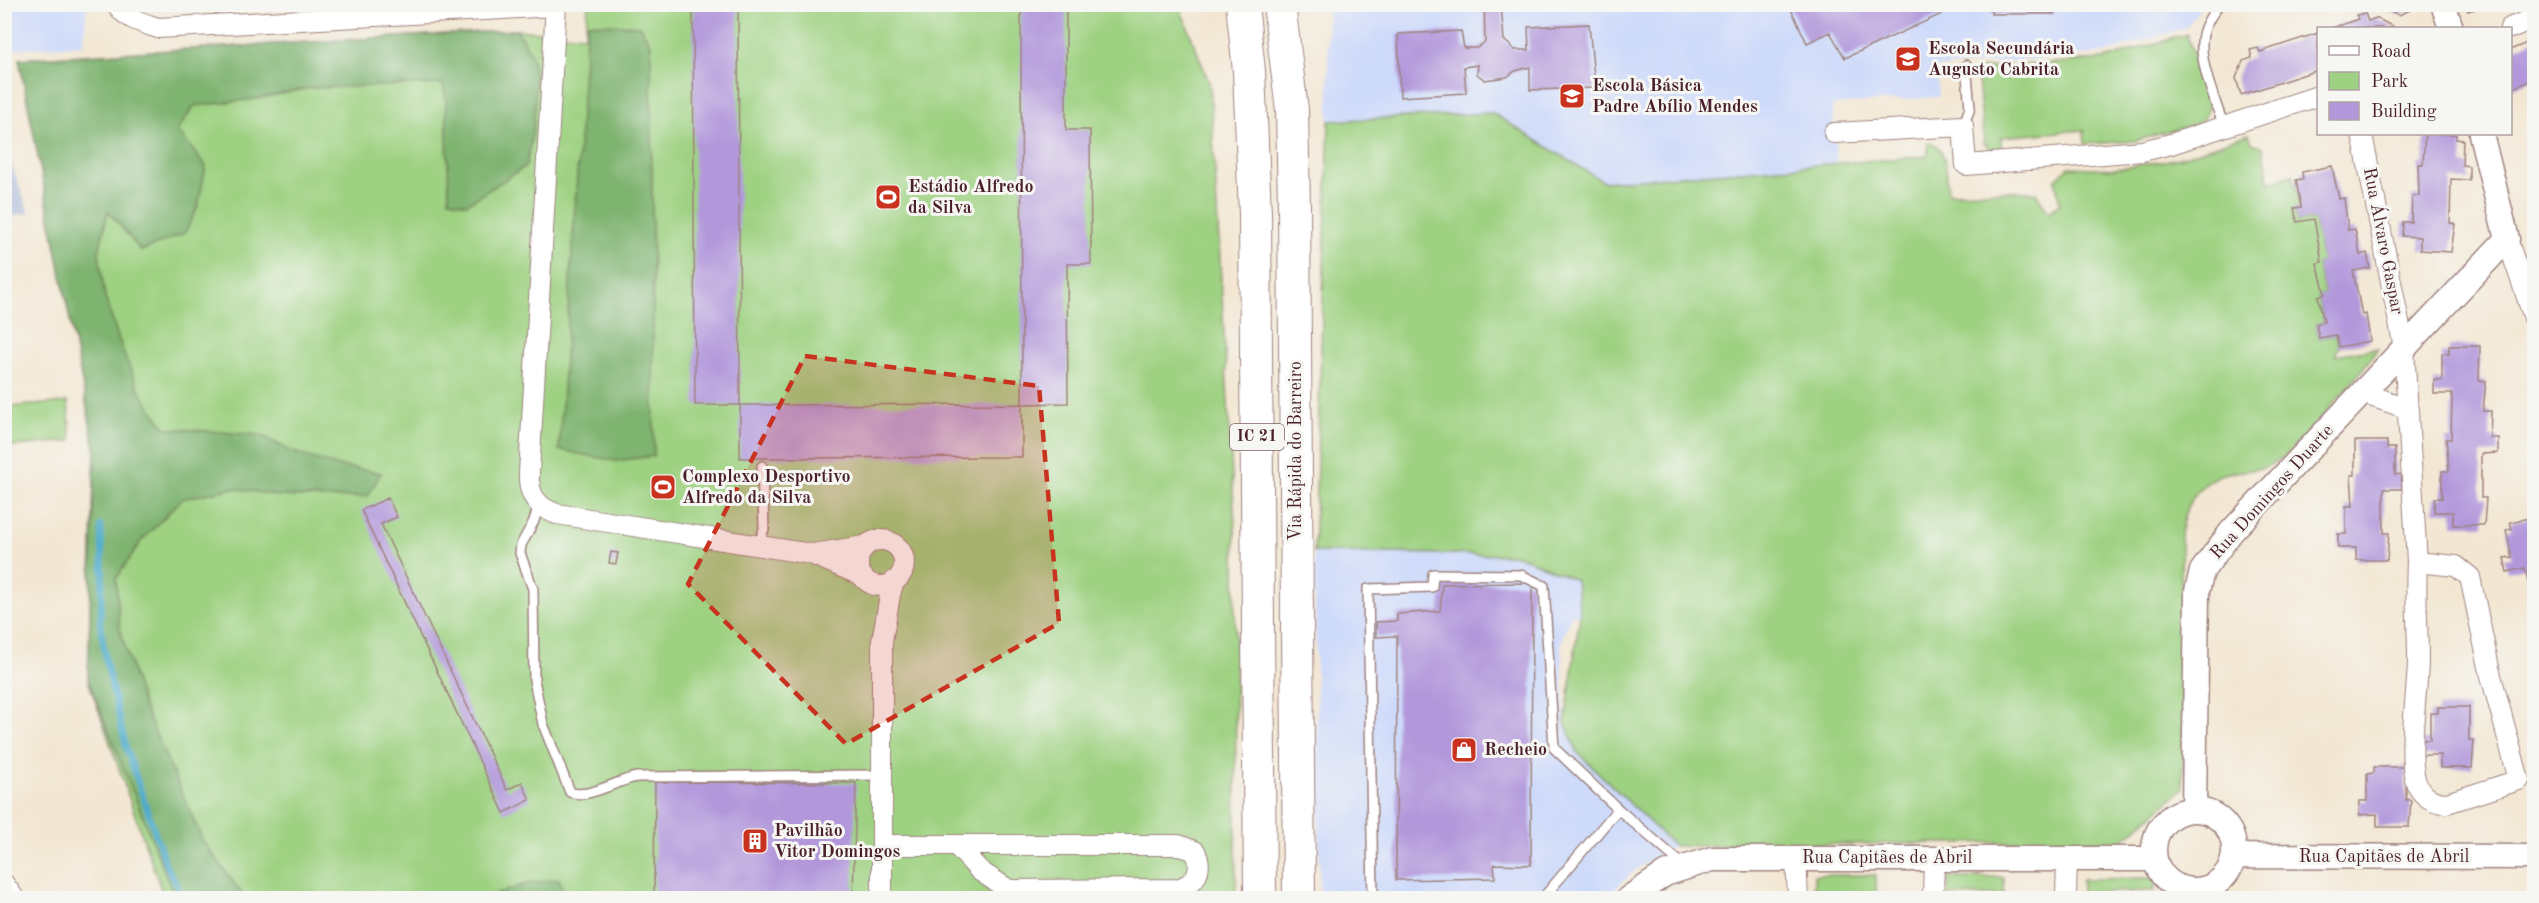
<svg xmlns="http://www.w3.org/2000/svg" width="2539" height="903" viewBox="0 0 2539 903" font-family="'Old Standard TT',serif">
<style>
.built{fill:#cedafa}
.industrial{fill:#b9c4de}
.green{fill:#9ed181;stroke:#747856;stroke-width:1.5}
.forest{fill:#7eb36f;stroke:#64694d;stroke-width:1.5}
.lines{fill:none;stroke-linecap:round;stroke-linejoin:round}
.stream{stroke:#4daacb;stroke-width:6}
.building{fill:#b298db}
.service-casing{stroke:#9e837f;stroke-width:12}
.minor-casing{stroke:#9e837f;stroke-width:22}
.tertiary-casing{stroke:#9e837f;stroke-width:27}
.trunk-casing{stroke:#9e837f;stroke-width:34}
.service{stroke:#fff;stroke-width:9}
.minor{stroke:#fff;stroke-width:20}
.tertiary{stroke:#fff;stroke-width:24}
.trunk{stroke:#fff;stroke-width:32}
.marked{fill:#c8321e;fill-opacity:0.2;stroke:#c8321e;stroke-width:4.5;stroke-dasharray:12 8;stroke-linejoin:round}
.labels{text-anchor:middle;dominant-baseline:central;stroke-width:6;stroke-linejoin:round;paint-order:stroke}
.shield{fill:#f6f6f2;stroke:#7e6067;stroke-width:1.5}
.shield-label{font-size:16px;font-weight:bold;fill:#4a1f2b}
.poi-label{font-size:18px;font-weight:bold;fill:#4a1f2b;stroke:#f6f6f2;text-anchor:start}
.street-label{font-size:18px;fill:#4a1f2b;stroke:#f6f6f2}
</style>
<rect width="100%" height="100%" fill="#f6f6f2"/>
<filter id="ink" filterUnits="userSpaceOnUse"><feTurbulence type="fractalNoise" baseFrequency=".0167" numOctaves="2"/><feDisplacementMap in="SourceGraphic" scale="12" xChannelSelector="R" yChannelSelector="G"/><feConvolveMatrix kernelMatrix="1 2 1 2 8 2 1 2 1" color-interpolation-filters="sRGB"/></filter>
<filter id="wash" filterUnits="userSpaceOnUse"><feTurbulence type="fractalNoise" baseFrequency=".008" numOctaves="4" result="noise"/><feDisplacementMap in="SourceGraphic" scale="24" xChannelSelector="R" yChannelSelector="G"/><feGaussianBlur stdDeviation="1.35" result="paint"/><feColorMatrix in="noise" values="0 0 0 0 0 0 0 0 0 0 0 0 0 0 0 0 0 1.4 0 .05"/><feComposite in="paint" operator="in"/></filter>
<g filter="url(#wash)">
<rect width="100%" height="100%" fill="#f3e7d3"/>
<!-- built -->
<path class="built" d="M4 5H87L83 45 13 49 5 39Z
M1327 5H2202L2187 27 2104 53 1937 68 1939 97 1832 105 1837 163 1604 182 1492 113 1329 121Z
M1314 552 1517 555 1576 580 1580 614 1571 615 1561 642 1565 723 1578 753 1674 846 1639 867 1605 898H1320Z"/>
<!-- industrial -->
<path class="industrial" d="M5 146 29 213 5 217Z"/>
<!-- green -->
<path class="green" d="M588 4 1179 5 1210 85 1235 527 1236 898H164L88 680 95 448 19 59 517 30 585 36Z
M2187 34 2209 107 2205 117 2198 123 2135 141 2085 144 2084 130 2001 137V151L1991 149 1984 143 1977 69 2105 59Z
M1492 113 1604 182 1928 156V142C1949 146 1946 175 1948 193L2014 191 2036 193 2049 213 2060 203 2055 180 2069 167 2114 169 2176 159 2249 134 2252 143 2263 147 2269 182 2293 175 2301 207 2294 209 2297 222 2314 219 2322 262 2317 264 2325 294 2318 296 2324 322 2316 324 2319 338 2336 335 2339 347 2335 355 2378 348C2359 376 2337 400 2313 426 2304 436 2295 447 2285 456 2269 469 2252 470 2233 472 2201 476 2183 504 2181 534L2183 789 2122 841 1674 846 1578 753 1565 723 1580 614 1576 580 1517 555 1314 552 1329 121Z
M68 402 71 441 5 447V407Z
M1814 875H1876V895L1814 896Z
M2004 877V895L1948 896V878Z
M2155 878V891L2082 893V879Z"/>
<!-- forest -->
<path class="forest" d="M587 23 640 26 651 45 654 456 615 461 559 450Z
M517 30C522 39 530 50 532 59 539 94 534 132 526 166L467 204 449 200 446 102 443 84 311 88 256 99 194 106 177 131 206 166 198 206 185 233 141 251 108 211 99 252 105 297 123 352 141 394 165 428 261 435 290 451 334 465 381 473 368 496 332 498 278 496 233 488 182 499 142 540 116 579 120 630 143 705 203 841 245 898H175L88 680 95 448 19 59Z
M559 879 565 898H485L526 884Z"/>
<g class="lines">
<!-- stream -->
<path class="stream" d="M101 526 103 573 100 622 106 662 126 747 166 865 184 898"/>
</g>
<g id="blocks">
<!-- building -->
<path class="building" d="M693 4H738L740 405H695Z
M1021 4H1066V130H1090L1091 264H1067L1068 403 1022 404Z
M1484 4H1501L1504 40 1515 50H1529L1528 27 1589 24 1595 88 1530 90V67L1515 71 1507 77 1485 80 1477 74 1478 65 1464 67 1466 93 1400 97 1398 34 1461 31 1464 48H1477L1485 42Z
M1991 4H2054V14H1991Z
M2098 4H2118V6L2098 8Z
M2382 4H2416L2417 7 2399 15 2383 8Z
M2466 4H2481L2482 7 2468 11Z
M1789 5H1953L1955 8 1845 58 1830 32 1807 43Z
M2365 13 2368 21 2376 18 2396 28H2332L2358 19 2356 15Z
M2318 33V70L2241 95 2236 78 2243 61 2252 58 2250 50 2258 48 2260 52Z
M2534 40V79L2514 88 2510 81V50Z
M2425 134H2456V139L2463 140 2462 165 2469 166V180L2451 179 2450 223 2455 224 2451 252 2420 250V237L2402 236 2403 222H2411L2412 196H2419L2418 164H2423Z
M2332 166 2339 199 2344 198 2348 230 2355 229 2360 255 2367 253 2370 268 2353 271 2362 315 2366 314 2370 341 2339 347 2336 335 2319 338 2316 324 2324 322 2318 296 2325 294 2317 263 2322 262 2314 219 2297 222 2294 208 2301 207 2296 180 2303 179 2302 172Z
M2449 346H2480L2479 380 2486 381 2483 411H2491L2490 438H2498V453L2481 454V498H2486L2484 525H2453V512H2434L2435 498H2442V471H2449L2446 439H2451L2452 394H2434V380H2442V353L2449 354Z
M1022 404V457L740 458V405Z
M2355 441H2387V448H2395V475L2402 474V489H2384V533H2389L2387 560H2356V548H2338V534H2346V506H2353L2351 475H2355Z
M388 498 397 517 381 524 507 790 522 782 530 800 504 813 361 510Z
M2534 517V607L2525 568 2507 572 2504 558 2512 557 2506 530 2512 529 2510 522Z
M611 552 618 553 616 564 609 563Z
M1532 583 1531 865 1494 864 1495 878 1396 880 1397 636 1376 637V622L1397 621V614L1440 611 1442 584Z
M2438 707H2469V740H2474L2472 768H2440V755H2422V740H2430V713H2438Z
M2374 767H2406V800H2411L2409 827H2377V814L2359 815 2360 801H2367V774L2374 773Z
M655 782 856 783 853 898H654Z"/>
</g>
</g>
<g filter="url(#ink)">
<use href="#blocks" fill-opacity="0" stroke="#9e837f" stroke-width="1.5"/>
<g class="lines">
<!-- service casing -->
<g class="service-casing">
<path id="service" d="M2219 4C2211 16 2202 28 2202 43 2201 68 2216 103 2224 127
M1963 126 1970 108 1966 65
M539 504 534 521 521 545 520 553 533 589 534 680 543 724 570 792C587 800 617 780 637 777L882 775
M758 546 764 529 762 466
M1373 898 1368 589 1432 587 1433 574 1521 575 1544 586 1554 748 1618 809 1683 865
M1543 898 1618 809"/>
</g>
<!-- minor casing -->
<g class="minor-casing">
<path id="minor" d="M117 4C125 19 143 23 158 28L556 6
M556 4 529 473C528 494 536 507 557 514L811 554 861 575
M2510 28 2534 18
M1834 133 1963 126 1966 165 2142 151 2171 144 2318 96
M2362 134 2404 348 2417 562C2415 595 2418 627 2418 660 2418 690 2406 759 2417 785 2423 797 2434 803 2447 803L2519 780 2490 672 2470 577 2456 566 2417 562
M2507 239 2534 318
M2362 393 2409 409
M858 563a23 23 0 1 1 46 0a23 23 0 1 1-46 0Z
M813 554 865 546
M882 845H1179L1195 851C1204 869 1196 884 1177 889L1009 890 980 871 956 845
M1796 858 1798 898
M4 884 14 898
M882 898V641L890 595 894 581
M1933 898 1934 858
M2066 898 2067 858
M2192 898V891"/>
</g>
<!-- tertiary casing -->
<g class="tertiary-casing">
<path id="tertiary" d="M2443 4 2451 28
M2154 850a40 40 0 1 1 80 0a40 40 0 1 1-80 0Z
M2194 810 2197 591 2202 571 2231 532 2507 239 2481 134
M2234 856 2534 857
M1629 898 1665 874 1712 859H2155"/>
</g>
<!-- trunk casing -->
<g class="trunk-casing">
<path id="trunk" d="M1242 4 1249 71 1255 214 1260 898
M1279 4 1292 110 1294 207 1299 898"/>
</g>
<!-- service -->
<use href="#service" class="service"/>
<!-- minor -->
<use href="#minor" class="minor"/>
<!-- tertiary -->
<use href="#tertiary" class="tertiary"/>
<!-- trunk -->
<use href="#trunk" class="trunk"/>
</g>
</g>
<!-- marked area -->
<path class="marked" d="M805 356 1039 386 1059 623 846 744 688 584Z"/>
<!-- icons -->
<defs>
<g id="school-square" transform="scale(1.35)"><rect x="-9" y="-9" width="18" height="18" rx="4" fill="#c8321e" stroke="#f6f6f2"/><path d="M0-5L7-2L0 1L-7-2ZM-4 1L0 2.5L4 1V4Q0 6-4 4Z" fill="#fff"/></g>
<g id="stadium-square" transform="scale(1.35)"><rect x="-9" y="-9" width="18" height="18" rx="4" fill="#c8321e" stroke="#f6f6f2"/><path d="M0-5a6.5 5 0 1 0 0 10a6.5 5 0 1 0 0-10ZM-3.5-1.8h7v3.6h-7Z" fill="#fff"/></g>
<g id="shop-square" transform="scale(1.35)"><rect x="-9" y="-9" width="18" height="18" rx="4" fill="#c8321e" stroke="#f6f6f2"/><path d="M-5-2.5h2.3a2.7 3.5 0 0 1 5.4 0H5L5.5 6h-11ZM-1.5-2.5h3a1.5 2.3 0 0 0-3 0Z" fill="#fff"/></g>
<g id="building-square" transform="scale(1.35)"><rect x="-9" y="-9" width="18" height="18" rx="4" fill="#c8321e" stroke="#f6f6f2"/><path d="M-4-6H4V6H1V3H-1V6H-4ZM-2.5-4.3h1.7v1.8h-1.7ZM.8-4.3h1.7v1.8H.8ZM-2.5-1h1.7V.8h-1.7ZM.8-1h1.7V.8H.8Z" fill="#fff"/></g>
</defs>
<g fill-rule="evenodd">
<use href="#school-square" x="1908" y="59"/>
<use href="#school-square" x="1572" y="96"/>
<use href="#stadium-square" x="888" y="197"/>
<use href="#stadium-square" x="663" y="487"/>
<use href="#shop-square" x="1464" y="750"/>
<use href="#building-square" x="755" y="841"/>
</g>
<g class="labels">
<!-- shield labels -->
<rect class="shield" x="1230" y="424" width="54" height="26" rx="4.5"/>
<g class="shield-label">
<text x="1257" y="437">IC 21</text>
</g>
<!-- poi labels -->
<g class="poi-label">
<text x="1928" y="49">Escola Secundária<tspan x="1928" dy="21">Augusto Cabrita</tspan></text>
<text x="1592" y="86">Escola Básica<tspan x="1592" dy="21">Padre Abílio Mendes</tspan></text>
<text x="908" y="187">Estádio Alfredo<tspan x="908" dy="21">da Silva</tspan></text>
<text x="682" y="477">Complexo Desportivo<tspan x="682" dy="21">Alfredo da Silva</tspan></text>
<text x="1484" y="750">Recheio</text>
<text x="774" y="831">Pavilhão<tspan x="774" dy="21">Vitor Domingos</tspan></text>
</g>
<!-- street labels -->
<g class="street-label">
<text transform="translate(2383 241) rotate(79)">Rua Álvaro Gaspar</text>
<text transform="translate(1296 451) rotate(-90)">Via Rápida do Barreiro</text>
<text transform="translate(2272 492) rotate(-48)">Rua Domingos Duarte</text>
<text x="2384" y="857">Rua Capitães de Abril</text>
<text x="1887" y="858">Rua Capitães de Abril</text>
</g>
</g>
<!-- margin -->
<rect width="2539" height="903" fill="none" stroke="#f6f6f2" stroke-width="24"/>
<!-- legend -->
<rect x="2317" y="27" width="195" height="108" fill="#f6f6f2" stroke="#b1a0a2" stroke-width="1.5"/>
<rect x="2329" y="46" width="30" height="9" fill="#ffffff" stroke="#b1a0a2" stroke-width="1.5"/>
<text x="2371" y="57" font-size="18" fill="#4a1f2b">Road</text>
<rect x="2329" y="72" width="30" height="18" fill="#9ed181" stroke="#b1a0a2" stroke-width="1.5"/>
<text x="2371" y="87" font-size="18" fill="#4a1f2b">Park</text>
<rect x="2329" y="102" width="30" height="18" fill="#b298db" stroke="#b1a0a2" stroke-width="1.5"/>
<text x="2371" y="117" font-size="18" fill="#4a1f2b">Building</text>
</svg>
